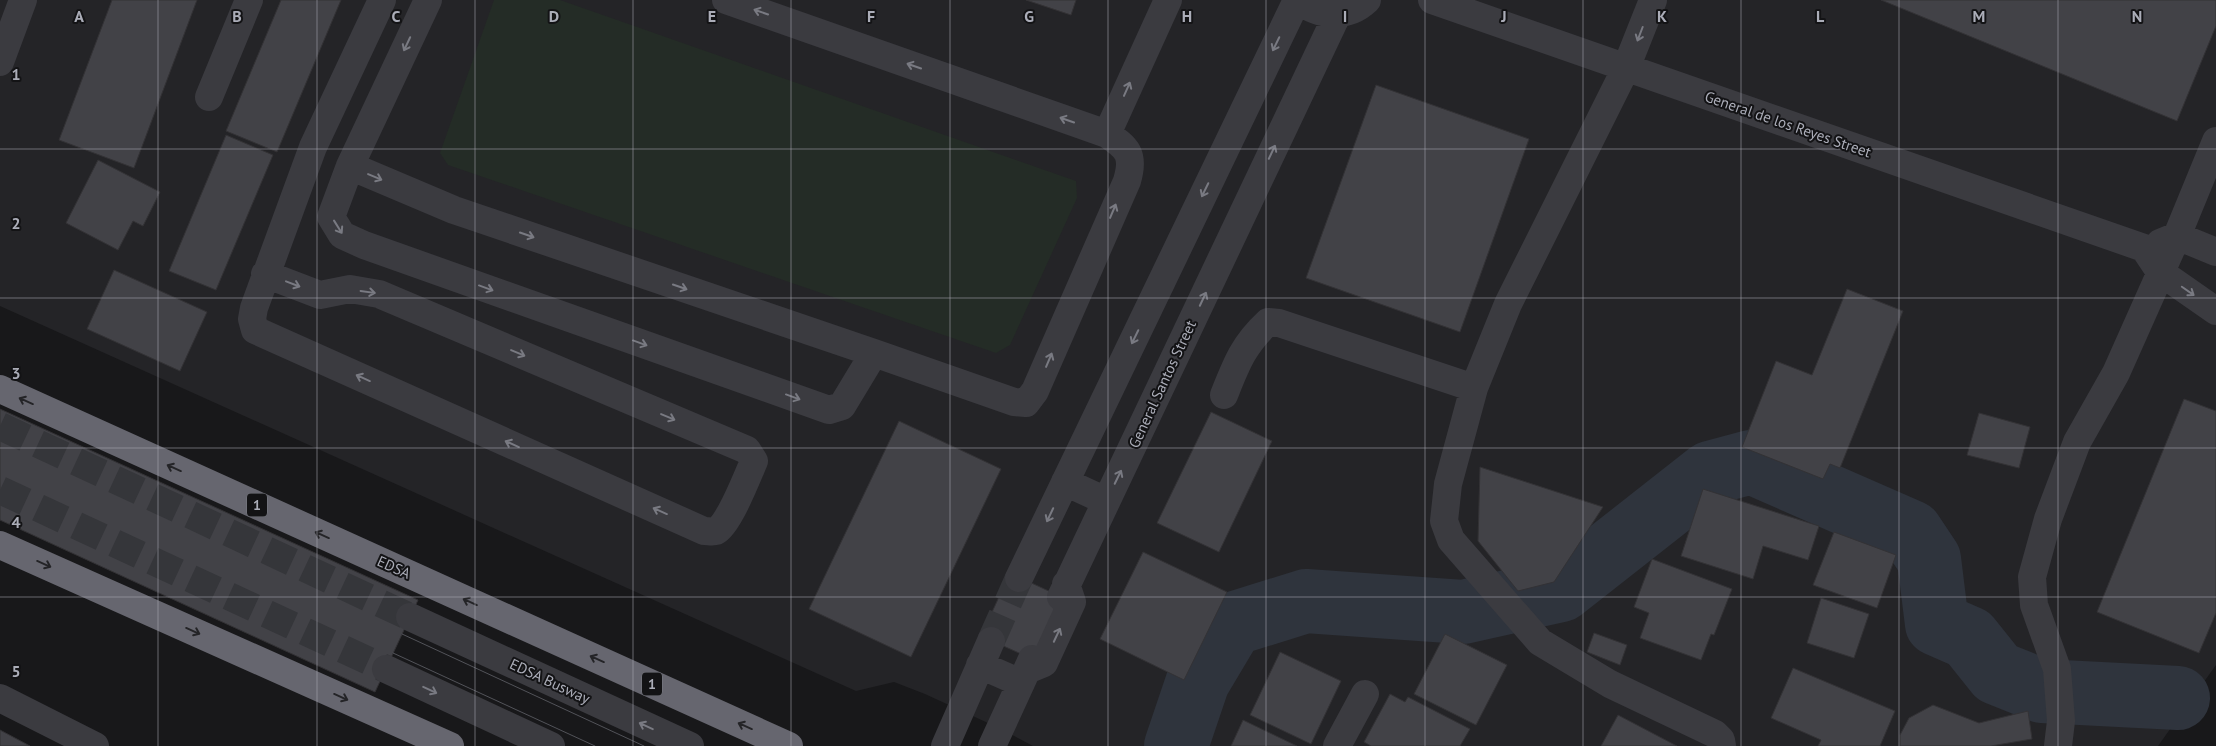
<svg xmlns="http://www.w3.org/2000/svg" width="2216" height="746" viewBox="0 0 2216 746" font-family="'PT Sans',sans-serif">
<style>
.built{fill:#242427}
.green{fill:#242c26}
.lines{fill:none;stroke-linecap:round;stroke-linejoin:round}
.river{stroke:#2f343d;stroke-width:64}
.building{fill:#424247;stroke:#333235}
.minor-tunnel{stroke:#35363a;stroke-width:28;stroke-dasharray:28 14;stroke-linecap:butt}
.minor{stroke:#3b3b40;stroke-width:28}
.highway{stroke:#66666f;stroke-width:28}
.tram{stroke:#525359;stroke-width:1}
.oneway{stroke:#797a82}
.oneway2{stroke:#242427}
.grid{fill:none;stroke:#abadb8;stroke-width:1;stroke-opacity:0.55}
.labels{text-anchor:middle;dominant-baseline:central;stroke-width:4;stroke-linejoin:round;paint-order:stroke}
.shield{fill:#131315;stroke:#7d7f87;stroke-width:1}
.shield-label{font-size:14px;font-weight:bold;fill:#abadb8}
.street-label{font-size:15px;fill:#abadb8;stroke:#131315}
.grid-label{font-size:16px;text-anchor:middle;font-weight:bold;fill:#abadb8;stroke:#131315;stroke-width:4;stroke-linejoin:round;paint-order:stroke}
</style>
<rect width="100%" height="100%" fill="#18181a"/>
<!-- built -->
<path class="built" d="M0 0H2216V665L2158 746H1033L1001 729 925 694 894 682 856 691 0 306Z"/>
<!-- green -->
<path class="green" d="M494 0H560L1076 181 1077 198 1010 345 996 353 448 165 440 153Z"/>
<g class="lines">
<!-- river -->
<path class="river" d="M1176 746 1198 681 1232 624 1306 601 1463 612 1561 590 1710 473 1751 462 1911 532 1929 559 1937 624 1969 638 1997 673 2042 691 2178 698"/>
</g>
<!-- building -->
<path class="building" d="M112 0H197L134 168 59 140Z
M281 0H341L277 152 226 131Z
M1026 0H1076L1071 15Z
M1881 0H2216V26L2177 121Z
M1376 85 1529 139 1460 332 1306 278Z
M226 135 273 155 216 290 169 271Z
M98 160 160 192 143 226 133 221 118 250 66 223Z
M114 270 207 312 180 371 87 329Z
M1847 289 1903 311 1840 468 1830 464 1823 479 1742 447 1776 361 1812 375Z
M2184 399 2216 411V613L2199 653 2097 612Z
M0 409 418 600 375 692 0 520Z
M1211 412 1272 441 1219 552 1157 523Z
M1979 413 2030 427 2019 468 1967 455Z
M899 421 1001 469 911 657 809 609Z
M1480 467 1603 507 1554 582 1518 591 1478 541Z
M1703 489 1819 526 1808 560 1763 546 1753 579 1681 556Z
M1834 532 1896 555 1877 608 1813 585Z
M1143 552 1227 592 1184 680 1100 639Z
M1652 559 1732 589 1714 635 1711 634 1701 660 1640 638 1649 613 1634 607Z
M1010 573 1068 600 1039 662 981 636Z
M1821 598 1869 614 1854 658 1807 643Z
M1594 633 1627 645 1620 665 1587 652Z
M1445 634 1507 665 1476 725 1414 694Z
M1280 652 1341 681 1311 744 1250 715Z
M1793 668 1895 711 1880 746H1818L1821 740 1771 718Z
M1390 694 1405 702 1408 697 1470 729 1460 746H1371L1364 742Z
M1933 705 1979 723 2028 711 2032 739 1991 746H1900V735L1909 718Z
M1618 715 1677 746H1601Z
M1243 720 1297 746H1231Z
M0 730 30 746H0Z"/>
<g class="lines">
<!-- minor-tunnel -->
<path class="minor-tunnel" d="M0 426 410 617
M0 490 386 669
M991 641 1019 578"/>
<!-- minor -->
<path class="minor" d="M428 0 350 166 454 210 874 353 1014 402 1026 403 1035 391 1127 181C1135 154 1127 148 1107 134L726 0
M1298 0C1319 16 1347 19 1367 0
M1432 0 2144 248 2160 272 2216 311
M1653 0 1626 68 1508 304 1474 388 1448 484 1444 521 1451 540 1540 642 1610 684 1715 734 1721 740 1722 746
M0 62 23 0
M209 97 249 0
M1107 134 1168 0
M350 166 331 217 342 235 364 245 829 410 842 406 874 353
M2160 243 2177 236 2216 252
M265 274 320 295 350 289 379 294 747 450 754 461C748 475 728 526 716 531 713 532 708 531 704 531L255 330 252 319 254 308 313 147 382 0
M1224 395C1236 365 1243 345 1268 322L1279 323 1474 388
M1065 482 1106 501
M1019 578 1297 0
M1061 597 1338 13
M410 617 690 746
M980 665 1021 683
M386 669 551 746
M1027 670 1044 663 1072 602 1066 584
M0 698 95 746
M945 746 991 641
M992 746 1032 659
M1337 746 1365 694
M2058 746 2061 721 2057 669 2034 605 2032 577 2048 519 2077 442 2116 373 2177 236 2216 141"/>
<!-- highway -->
<path class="highway" d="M0 389 789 746
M0 545 450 746"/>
<!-- tram -->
<path class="tram" d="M402 634 644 746
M393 653 595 746"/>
</g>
<!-- one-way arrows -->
<defs><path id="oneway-shaft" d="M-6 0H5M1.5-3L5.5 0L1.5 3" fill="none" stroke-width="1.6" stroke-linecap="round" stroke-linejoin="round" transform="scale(1.25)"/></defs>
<g class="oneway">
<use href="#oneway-shaft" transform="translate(761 12) rotate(-161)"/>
<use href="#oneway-shaft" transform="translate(1640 34) rotate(111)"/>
<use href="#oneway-shaft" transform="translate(407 44) rotate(115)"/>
<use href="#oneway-shaft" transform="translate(1276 44) rotate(116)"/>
<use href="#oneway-shaft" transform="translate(914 66) rotate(-161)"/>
<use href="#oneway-shaft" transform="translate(1127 89) rotate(-66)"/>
<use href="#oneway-shaft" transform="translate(1067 120) rotate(-161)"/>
<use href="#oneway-shaft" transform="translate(1272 152) rotate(-65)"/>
<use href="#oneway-shaft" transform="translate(375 177) rotate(23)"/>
<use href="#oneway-shaft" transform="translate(1205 190) rotate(116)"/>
<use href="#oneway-shaft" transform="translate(1113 211) rotate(-67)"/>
<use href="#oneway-shaft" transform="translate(338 227) rotate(58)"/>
<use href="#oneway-shaft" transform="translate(527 235) rotate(19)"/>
<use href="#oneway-shaft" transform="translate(293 284) rotate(21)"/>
<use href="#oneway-shaft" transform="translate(680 287) rotate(19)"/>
<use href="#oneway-shaft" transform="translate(486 288) rotate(20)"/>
<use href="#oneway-shaft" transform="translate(2188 291) rotate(35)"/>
<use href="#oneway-shaft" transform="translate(368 292) rotate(8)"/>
<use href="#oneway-shaft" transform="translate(1203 299) rotate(-65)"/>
<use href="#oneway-shaft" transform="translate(1135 337) rotate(116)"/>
<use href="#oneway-shaft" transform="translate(640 343) rotate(20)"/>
<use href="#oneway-shaft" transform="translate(518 353) rotate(23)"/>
<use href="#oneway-shaft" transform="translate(1049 360) rotate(-67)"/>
<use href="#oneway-shaft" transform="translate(363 378) rotate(-156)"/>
<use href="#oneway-shaft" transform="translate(793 397) rotate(20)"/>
<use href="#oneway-shaft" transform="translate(668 417) rotate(23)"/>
<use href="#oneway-shaft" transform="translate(512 444) rotate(-156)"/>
<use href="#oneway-shaft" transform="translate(1118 477) rotate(-64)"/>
<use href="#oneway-shaft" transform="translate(660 511) rotate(-156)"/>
<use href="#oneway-shaft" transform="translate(1050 515) rotate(115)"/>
<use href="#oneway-shaft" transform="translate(1057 635) rotate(-65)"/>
<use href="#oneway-shaft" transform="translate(430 690) rotate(25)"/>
<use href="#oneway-shaft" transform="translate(646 726) rotate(-155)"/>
</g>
<g class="oneway2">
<use href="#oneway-shaft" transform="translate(26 401) rotate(-156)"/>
<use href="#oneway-shaft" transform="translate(174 468) rotate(-156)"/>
<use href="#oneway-shaft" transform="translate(322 535) rotate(-156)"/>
<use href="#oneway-shaft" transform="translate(44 564) rotate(24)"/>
<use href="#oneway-shaft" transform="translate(470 602) rotate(-156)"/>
<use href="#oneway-shaft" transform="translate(193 631) rotate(24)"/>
<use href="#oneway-shaft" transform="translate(597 659) rotate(-156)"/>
<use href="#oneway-shaft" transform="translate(341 697) rotate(24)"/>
<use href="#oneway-shaft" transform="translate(745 726) rotate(-156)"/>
</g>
<!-- grid -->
<path class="grid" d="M158 0V746M317 0V746M475 0V746M633 0V746M791 0V746M950 0V746M1108 0V746M1266 0V746M1425 0V746M1583 0V746M1741 0V746M1899 0V746M2058 0V746M0 149H2216M0 298H2216M0 448H2216M0 597H2216"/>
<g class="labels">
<!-- shield labels -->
<g class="shield">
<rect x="247" y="493.5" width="20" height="23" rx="4"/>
<rect x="642" y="672.5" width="20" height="23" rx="4"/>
</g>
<g class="shield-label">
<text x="257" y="505">1</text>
<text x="652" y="684">1</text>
</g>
<!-- street labels -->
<g class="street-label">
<text transform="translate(1788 124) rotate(19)">General de los Reyes Street</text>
<text transform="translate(1162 384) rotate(-65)">General Santos Street</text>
<text transform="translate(394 567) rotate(24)">EDSA</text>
<text transform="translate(550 681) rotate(25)">EDSA Busway</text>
</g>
</g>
<g class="grid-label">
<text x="79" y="22">A</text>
<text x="237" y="22">B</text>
<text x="396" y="22">C</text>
<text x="554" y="22">D</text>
<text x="712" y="22">E</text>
<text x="871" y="22">F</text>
<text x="1029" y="22">G</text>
<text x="1187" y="22">H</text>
<text x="1345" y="22">I</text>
<text x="1504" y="22">J</text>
<text x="1662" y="22">K</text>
<text x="1820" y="22">L</text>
<text x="1979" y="22">M</text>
<text x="2137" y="22">N</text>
<text x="16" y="80">1</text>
<text x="16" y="229">2</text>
<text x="16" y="379">3</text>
<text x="16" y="528">4</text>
<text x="16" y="677">5</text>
</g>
</svg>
